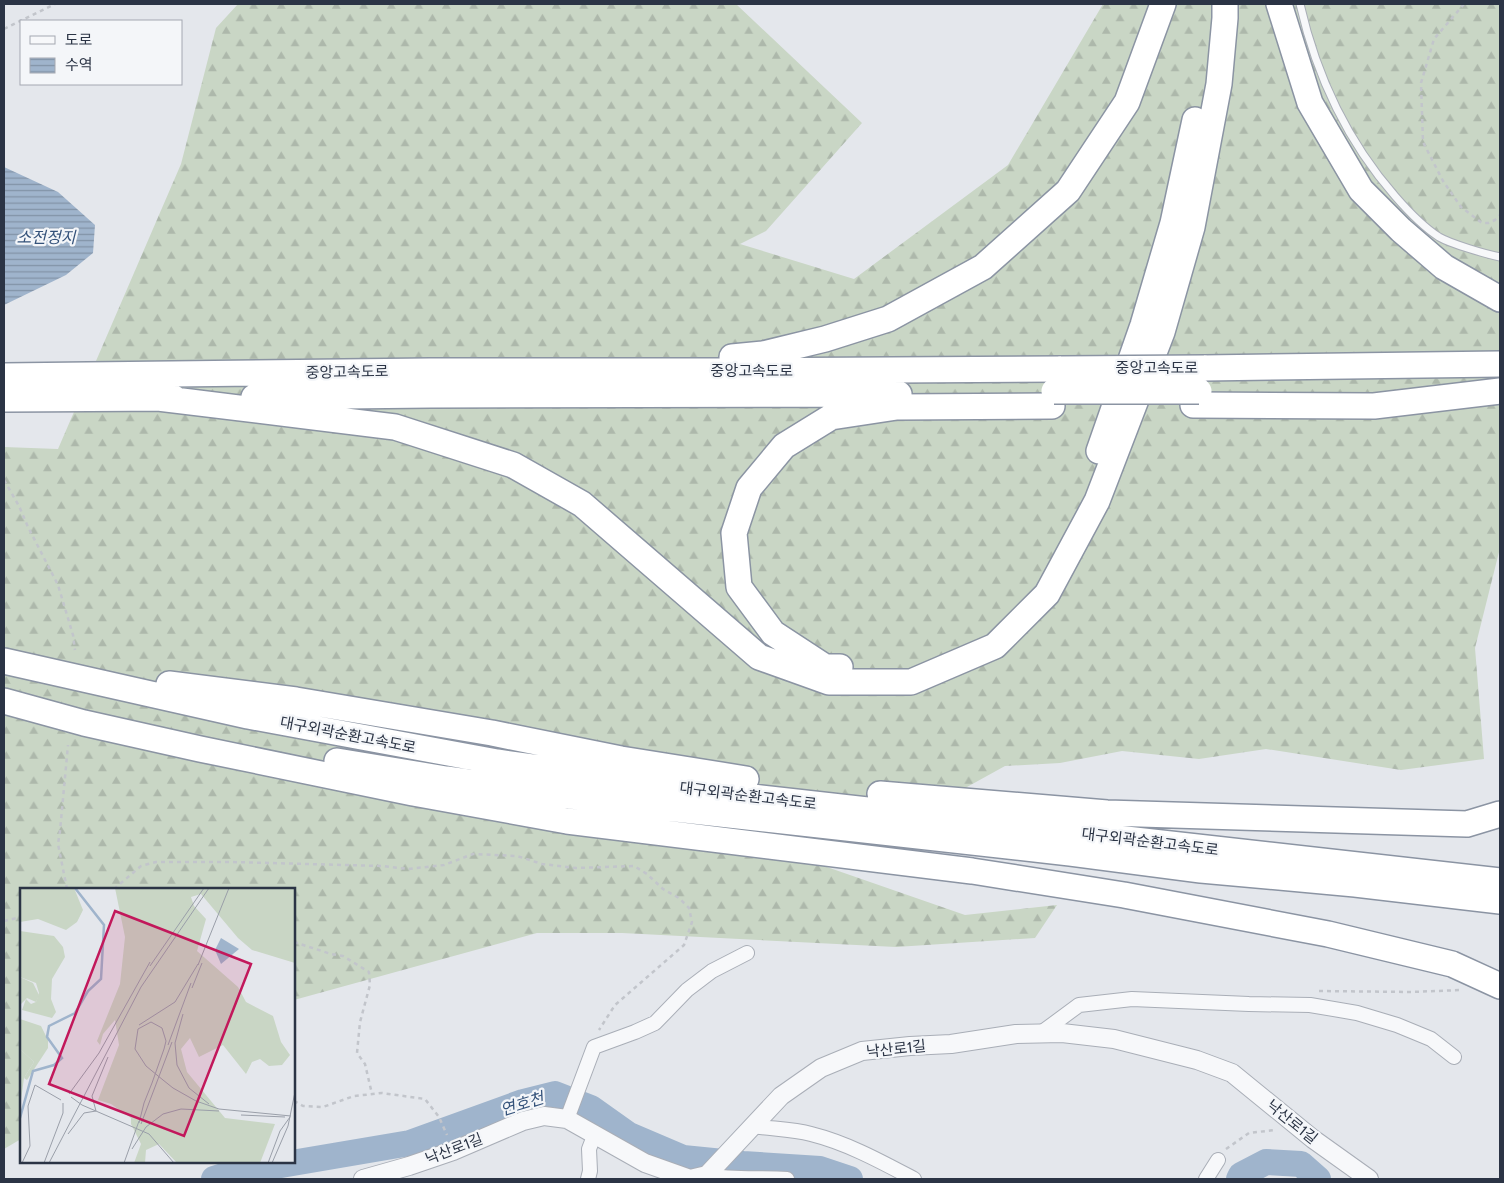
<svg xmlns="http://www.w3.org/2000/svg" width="1504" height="1183" viewBox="0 0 1504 1183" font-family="Cabin,'Noto Sans KR',sans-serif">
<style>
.forest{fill:url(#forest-firs)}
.water{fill:url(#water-rules)}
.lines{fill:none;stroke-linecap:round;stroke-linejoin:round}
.river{stroke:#9fb4cc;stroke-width:26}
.service-casing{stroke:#a9aeb7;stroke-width:9}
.minor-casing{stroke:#a9aeb7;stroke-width:16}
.tertiary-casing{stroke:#a9aeb7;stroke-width:20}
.motorway-casing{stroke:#8b94a3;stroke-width:28}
.path{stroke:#c2c5cb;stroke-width:2.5;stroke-dasharray:4 4;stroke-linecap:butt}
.service{stroke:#f7f8fa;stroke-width:7}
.minor{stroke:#f7f8fa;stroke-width:14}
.tertiary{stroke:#f7f8fa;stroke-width:18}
.motorway{stroke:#fff;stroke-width:25}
.motorway-bridge-casing{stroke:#8b94a3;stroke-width:28;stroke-linecap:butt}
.motorway-bridge{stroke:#fff;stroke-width:25}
.labels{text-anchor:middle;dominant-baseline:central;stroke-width:4.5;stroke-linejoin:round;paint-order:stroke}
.street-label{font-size:15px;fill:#2b3445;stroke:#f4f6f9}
.water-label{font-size:16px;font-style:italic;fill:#34527a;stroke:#f4f6f9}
.inset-river{fill:none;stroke:#9fb4cc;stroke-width:2.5}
.inset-road{fill:none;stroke:#9a9fa9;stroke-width:1}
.view{fill:#c2185b;fill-opacity:0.15;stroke:#c2185b;stroke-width:2.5}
.inset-edge{fill:none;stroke:#2b3445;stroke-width:2.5}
</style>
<defs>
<pattern id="forest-firs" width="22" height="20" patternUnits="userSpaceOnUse" patternTransform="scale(1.25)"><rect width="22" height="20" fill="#c9d6c5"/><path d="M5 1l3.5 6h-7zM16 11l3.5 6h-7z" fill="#adb8ab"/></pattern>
<pattern id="water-rules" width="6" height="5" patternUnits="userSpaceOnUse" patternTransform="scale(1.25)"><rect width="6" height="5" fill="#9fb4cc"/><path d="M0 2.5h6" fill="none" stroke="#8293a7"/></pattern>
</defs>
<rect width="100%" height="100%" fill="#e4e7ec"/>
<!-- forest -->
<path class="forest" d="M238 4H736L862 123 766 231 740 244 854 279 1008 165 1103 4H1500V548L1475 648 1484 759 1401 770 1266 749 1199 759 1122 751 1060 763 1005 766 824 866 965 915 1057 905 1035 938 896 947 622 933H537L294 1000V889H21V1139L4 1149V447L58 449 181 164 216 28Z"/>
<!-- water -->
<path class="water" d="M4 167 58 192 95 225 93 253 66 275 4 305Z"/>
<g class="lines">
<!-- river -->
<path class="river" d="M214 1179 233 1173 410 1143 523 1102 555 1094 591 1108 629 1135 683 1158 743 1164 820 1169 850 1179
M1239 1179 1241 1175 1266 1162 1301 1164 1318 1179"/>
<!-- service casing -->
<g class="service-casing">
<path id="service" d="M1300 4C1316 74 1347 141 1395 196 1408 211 1422 226 1439 237 1451 244 1486 254 1500 257"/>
</g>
<!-- minor casing -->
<g class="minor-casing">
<path id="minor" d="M1041 1033 1079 1005 1132 999 1249 1004 1310 1005 1357 1013 1397 1025 1431 1039 1454 1057
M567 1119 594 1047 635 1032 655 1023 687 990 712 971 747 953
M753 1126C772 1129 792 1129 811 1134 847 1143 880 1161 914 1179
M588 1179 590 1171 589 1149 594 1136
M707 1179V1175C733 1180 760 1177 787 1179
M1206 1179 1218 1160"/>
</g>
<!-- tertiary casing -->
<g class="tertiary-casing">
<path id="tertiary" d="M363 1179 409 1166 453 1151 523 1121 544 1116 567 1119 645 1163 690 1179 707 1175 781 1096 821 1068 862 1051 910 1046 951 1044 1016 1034 1062 1033 1114 1039 1197 1060 1232 1073 1313 1139 1369 1179"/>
</g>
<!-- motorway casing -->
<g class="motorway-casing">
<path id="motorway" d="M1279 4 1310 103 1361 190 1401 230 1444 267 1500 299
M732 357 763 354 825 339 888 319 983 267 1068 191 1127 102 1163 4
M1204 368 1500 364
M4 376 430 371H738L1061 369
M254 397 431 395 899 394
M158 398 395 427 513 465 582 504 759 657 829 682H911L995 646 1047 594 1097 501 1162 332 1192 227 1219 84 1225 18V4
M4 399 174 398
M1193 405 1374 406 1500 391
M1099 451 1143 325 1173 223 1195 120
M4 661 248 716 497 762 753 797 1500 881
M840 667H825L773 633 739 587 734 533 749 488 784 446 831 417 897 407 1052 406
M169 684 296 700 492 733 621 759 746 779
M4 701 84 723 200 749 413 793 567 821 972 871 1124 895 1328 934 1452 964 1500 986
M337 761 446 779 622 803 1070 853 1201 870 1355 884 1500 901
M880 794 1107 813 1467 824 1500 814"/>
</g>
<!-- path -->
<path class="path" d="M1464 4 1434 39 1421 83 1423 142 1443 181 1461 207 1482 223H1488L1495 220 1500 215
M4 29 55 4
M4 480 19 506 28 527 58 585 73 635 75 650
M67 889 58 844 60 831 68 745
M114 889 141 866 156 862H232L383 866 408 869 444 865 473 854 517 856 542 864 576 868 634 866 647 874 663 889 679 898 689 908 692 922 684 945 615 1005 599 1030
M4 921 21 917
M294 942 331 954 343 956 369 972 370 985 360 1022 357 1053 365 1064 372 1094
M1319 991 1411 992 1461 990
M294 1101 303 1106 323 1107 354 1096 382 1093 425 1099 439 1117 447 1135
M1226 1149 1249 1133 1275 1130"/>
<!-- service -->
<use href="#service" class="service"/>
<!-- minor -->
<use href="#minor" class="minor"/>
<!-- tertiary -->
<use href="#tertiary" class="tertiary"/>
<!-- motorway -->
<use href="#motorway" class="motorway"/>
<!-- motorway-bridge casing -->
<g class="motorway-bridge-casing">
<path id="motorway-bridge" d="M1061 369 1204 368
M1054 391H1199"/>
</g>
<!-- motorway-bridge -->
<use href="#motorway-bridge" class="motorway-bridge"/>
</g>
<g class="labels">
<!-- street labels -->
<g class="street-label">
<text x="1157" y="368">중앙고속도로</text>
<text x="752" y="371">중앙고속도로</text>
<text transform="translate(347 372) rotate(-1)">중앙고속도로</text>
<text transform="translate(348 735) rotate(11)">대구외곽순환고속도로</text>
<text transform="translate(748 796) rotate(7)">대구외곽순환고속도로</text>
<text transform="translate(1150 842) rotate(7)">대구외곽순환고속도로</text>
<text transform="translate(896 1049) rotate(-6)">낙산로1길</text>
<text transform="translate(1292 1122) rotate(39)">낙산로1길</text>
<text transform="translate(454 1149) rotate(-21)">낙산로1길</text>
</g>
<!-- water labels -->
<g class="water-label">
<text x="46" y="237">소전정지</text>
<text transform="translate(522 1104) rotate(-17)">연호천</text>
</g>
</g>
<!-- overview -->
<g transform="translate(20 888)">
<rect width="275" height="275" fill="#e4e7ec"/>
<path d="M0 0H54L63 22 57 34 46 42 18 31 0 34ZM95 0H275V75L232 62 218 50 181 6 171 9 174 18 186 31 177 63 218 99 226 114 253 128 261 154 270 167 262 177 249 178 240 171 232 174 226 186 203 157 179 169 170 150 161 161 167 184 205 230 255 236 240 275H157L139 256 126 262 125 275H114L121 256 111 236V230L91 216 78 212 99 157 95 132 83 146 80 157 77 153 100 96 105 49ZM0 43 34 48 43 59 45 69 32 91 31 111 36 124 32 130 2 122 6 111 11 116 16 114 19 105 16 95 0 89ZM0 131 21 138 28 152V160L7 192 4 190 14 174 0 161Z" fill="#c9d6c5"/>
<path d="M0 89 13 95 19 107 16 114 7 110 0 117V127ZM0 161 14 174 4 190 0 220Z" fill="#c9d6c5"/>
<path d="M201 50 219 61 201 76 195 62Z" fill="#9fb4cc"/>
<path class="inset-river" d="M0 230 13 183 34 177 42 170 27 149 29 138 55 125 68 103 81 91 84 37 55 0"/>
<path class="inset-road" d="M178 77 209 0M130 78 184 0M172 100 182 75M163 126 155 155 157 177 169 200 189 216M119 137 155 114 178 76M148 157 171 95M49 206 79 165 130 74M51 209 62 217 129 246 154 275M76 223 72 208 88 169M221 227 265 229M119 235 124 215 132 195 144 161 146 153 142 140 131 134 118 141 115 161 126 178 143 192 153 200 176 213 199 221 271 228M121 236 152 154M48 246 64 225 76 223M112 261 126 239 143 226 161 221 199 223M2 275 10 258 8 218 15 197 41 212M24 275 43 225V215M29 275 121 99 189 0M104 275 119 233M248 275 260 243 270 229M252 275 268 238 275 204"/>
<path class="view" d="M95 23 231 76 164 248 29 196Z"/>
<rect width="275" height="275" class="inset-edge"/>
</g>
<!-- border -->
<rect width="1504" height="1183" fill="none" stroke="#2b3445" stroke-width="10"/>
<!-- legend -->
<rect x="20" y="20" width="162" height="65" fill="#f4f6f9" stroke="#a4a8b1"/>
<rect x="30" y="36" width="25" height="8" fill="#f7f8fa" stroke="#a4a8b1"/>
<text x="65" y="45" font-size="15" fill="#2b3445">도로</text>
<rect x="30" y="58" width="25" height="15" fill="url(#water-rules)" stroke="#a4a8b1"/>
<text x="65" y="70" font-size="15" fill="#2b3445">수역</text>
</svg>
